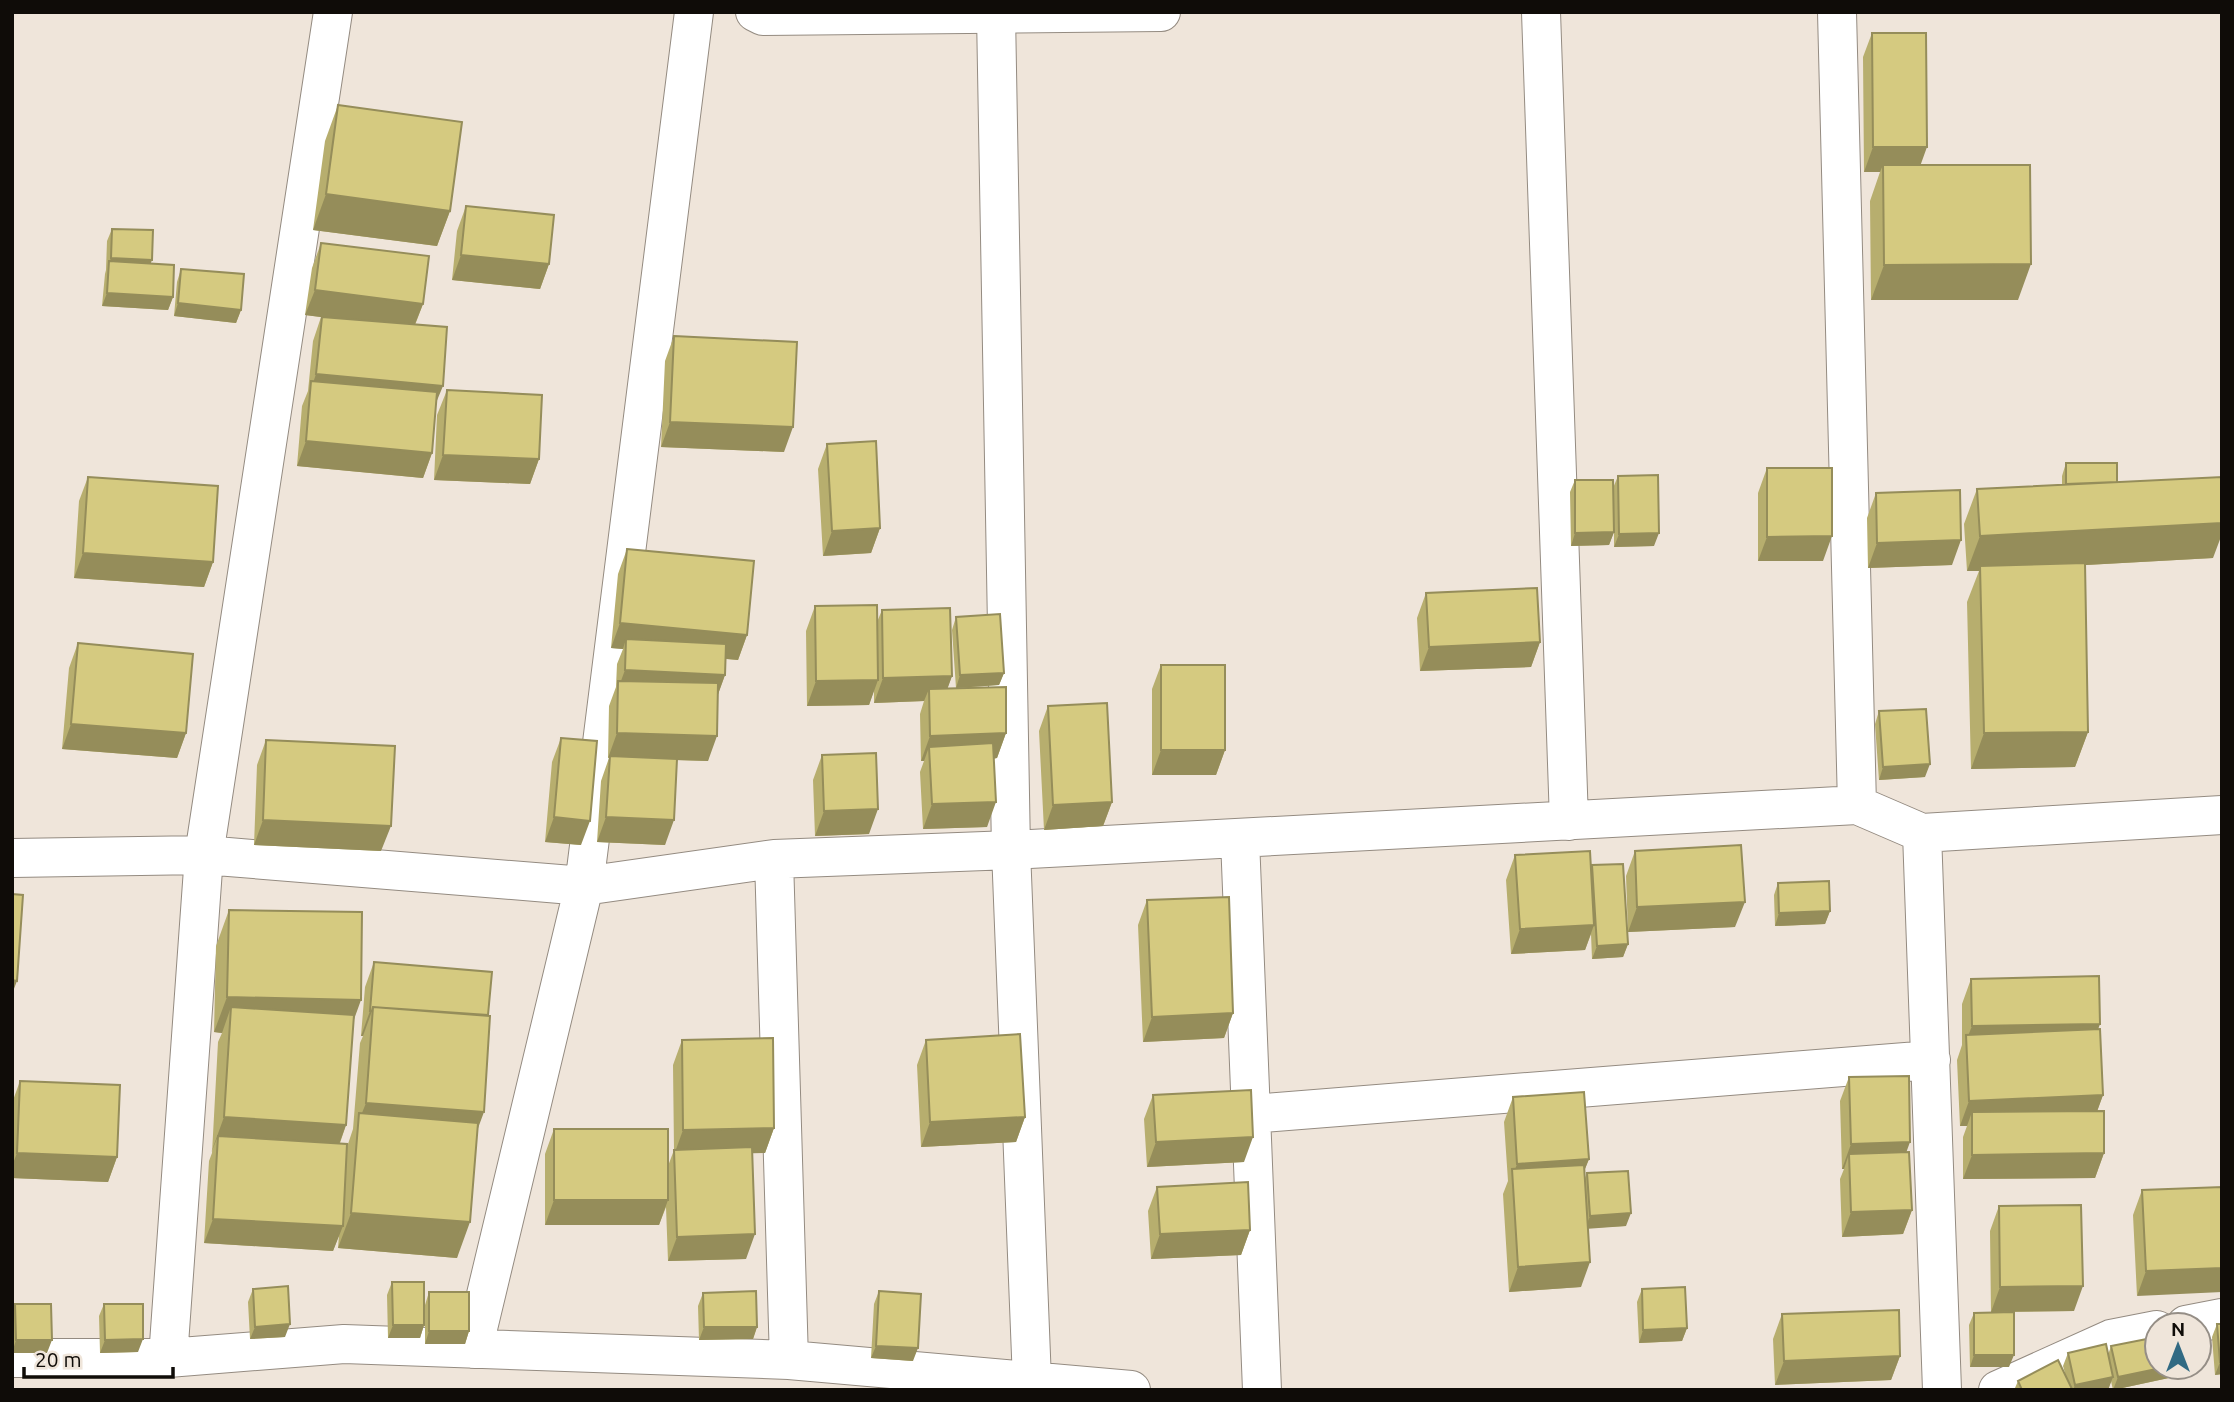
<svg xmlns="http://www.w3.org/2000/svg" width="2234" height="1402" viewBox="0 0 2234 1402" font-family="Ubuntu,sans-serif">
<style>
.lines{fill:none;stroke-linecap:round;stroke-linejoin:round}
.street-casing{stroke:#948b81;stroke-width:40}
.secondary-casing{stroke:#948b81;stroke-width:40}
.street{stroke:#fff;stroke-width:38}
.secondary{stroke:#fff;stroke-width:38}
.wall{fill:#b7ae6e}
.shaded-wall{fill:#958d5a}
.building{fill:#d5ca80;stroke:#958d5a;stroke-width:2}
</style>
<rect width="100%" height="100%" fill="#efe5da"/>
<g class="lines">
<!-- street casing -->
<g class="street-casing">
<path id="street" d="M1541 12 1569 821
M1837 12 1857 805
M996 14 1011 850 1032 1381
M1922 833 1942 1390
M1240 839 1262 1390
M12 858 204 855 584 886 774 859 1011 850 1857 805 1922 833 2222 815
M774 859 789 1360
M1251 1114 1931 1060
M2186 1325 2222 1318
M473 1349 584 886 694 12
M12 1358H168L344 1344 789 1360 1131 1390
M168 1358 204 855 333 12
M1998 1390 2111 1339 2157 1330"/>
</g>
<!-- secondary casing -->
<g class="secondary-casing">
<path id="secondary" d="M755 12 763 16 1161 12"/>
</g>
<!-- street -->
<use href="#street" class="street"/>
<!-- secondary -->
<use href="#secondary" class="secondary"/>
</g>
<!-- wall -->
<path class="wall" d="M1872 33 1920 165 2018 300H1871L1870 201 1880 172H1864L1863 57Z
M338 105 450 211 437 246 313 230 325 141Z
M466 206 549 264 540 289 452 280 457 231Z
M112 229 150 264 173 297 168 310 102 306 105 274 106 270 107 241Z
M321 243 423 304 415 325 436 403 432 453 423 478 297 466 302 406 308 391 313 341 321 317 305 315 312 268Z
M181 269 241 310 236 323 174 316 177 282Z
M674 336 784 452 661 447 665 361Z
M447 390 539 459 530 484 434 480 437 415Z
M827 444 880 528 871 553 823 556 818 469Z
M2066 463 2117 482 2213 558 2085 565 2088 732 2075 767 1971 769 1967 602 1979 571H1967L1964 524 1977 489 2062 485V476Z
M1767 468 1823 561H1758V493Z
M1618 476 1654 546 1614 547V532L1609 545 1571 546 1570 492 1575 480 1613 488Z
M88 477 213 562 204 587 74 578 79 501Z
M1876 493 1952 565 1868 568 1867 518Z
M627 549 747 635 738 660 726 659 725 675 718 694 708 761 677 760 665 845 597 842 601 781 609 758H608L609 706 616 687 617 664 623 649 611 648 618 574Z
M1426 593 1540 642 1531 667 1420 671 1417 618Z
M815 606 877 622 882 610 952 676 947 689 1006 733 997 758 994 759 987 827 923 829 920 772 924 761H921L920 714 924 701 874 703V690L869 705 807 706 806 631Z
M956 617 1004 673 999 685 956 688 952 630Z
M78 643 186 733 177 758 62 749 69 668Z
M1161 665 1225 750 1216 775H1152V689Z
M1048 706 1112 802 1103 826 1044 830 1039 731Z
M1879 711 1925 777 1879 780 1875 724Z
M561 738 581 845 545 842 552 762Z
M266 740 381 851 254 845 257 765Z
M822 755 869 834 815 836 813 780Z
M1635 851 1735 927 1628 932 1626 876Z
M1515 855 1591 868 1592 865 1628 944 1623 957 1592 959 1591 934 1585 950 1511 954 1506 880Z
M1778 883 1830 911 1825 924 1775 926 1774 895Z
M1147 900 1233 1013 1224 1038 1143 1042 1138 925Z
M229 910 353 1021 346 1125 340 1143 347 1147 353 1129 360 1043 363 1036H361L365 987 374 962 478 1128 457 1258 338 1248 339 1235 333 1251 204 1243 209 1161 212 1153 218 1042 222 1033 214 1032 216 946Z
M1971 979 2099 1029 2103 1095 2097 1111 2104 1153 2095 1178 1963 1179V1137L1967 1126H1960L1957 1060 1962 1045V1004Z
M682 1040 774 1128 765 1153H752L746 1259 668 1261 666 1207 659 1225H545V1154L554 1129 668 1166 674 1150 673 1065Z
M926 1040 1025 1117 1016 1142 921 1147 917 1065Z
M1849 1077 1906 1152 1912 1210 1903 1234 1842 1237 1840 1179 1844 1169H1842L1840 1101Z
M20 1081 117 1157 108 1182 12 1178V1103Z
M1153 1095 1244 1162 1147 1167 1144 1119Z
M1513 1097 1589 1159 1584 1171 1585 1178 1587 1173 1626 1226 1588 1228 1581 1287 1509 1292 1503 1194 1508 1181 1504 1122Z
M1157 1187 1250 1230 1241 1255 1151 1259 1148 1211Z
M2222 1187 2137 1296 2133 1215 2142 1190Z
M1999 1206 2074 1311 1991 1312 1990 1231Z
M392 1282 424 1325 420 1338H388L387 1295Z
M253 1289 285 1337 250 1339 248 1302Z
M1642 1289 1687 1328 1682 1341 1639 1343 1637 1302Z
M879 1291 913 1361 871 1358 874 1304Z
M429 1292 469 1331 465 1344H425V1305Z
M703 1293 757 1327 753 1339 699 1340 698 1306Z
M15 1304 47 1353H12V1311Z
M104 1304 138 1352 100 1353 99 1316Z
M1974 1313 2009 1367H1970L1969 1325Z
M1782 1314 1900 1356 1891 1380 1775 1385 1773 1339Z
M2217 1324H2222V1374L2215 1375 2212 1337Z
M2111 1346 2157 1367H2181L2178 1376 2113 1390 2111 1381 2108 1390H2010L2015 1388 2018 1381 2066 1377 2063 1366 2068 1353 2108 1355Z"/>
<!-- shaded-wall -->
<path class="shaded-wall" d="M1873 147H1927L1918 172 1883 165 1880 172H1864Z
M326 194 450 211 437 246 313 230Z
M461 255 549 264 540 289 452 280Z
M111 258 152 260 147 273 109 263Z
M2031 264 2018 300H1871L1884 265Z
M315 290 423 304 413 329 305 315Z
M107 293 173 297 168 310 102 306Z
M178 303 241 310 236 323 174 316Z
M316 374 443 386 433 410 311 389Z
M670 422 793 427 784 452 661 447Z
M306 441 432 453 423 478 297 466Z
M443 455 539 459 530 484 434 480Z
M2222 523V534L2213 558 1980 571V566L1979 571H1967L1980 536Z
M880 528 871 553 823 556 832 531Z
M1614 532 1609 545 1571 546 1575 533Z
M1659 533 1654 546 1614 547 1619 534Z
M1832 536 1823 561H1758L1767 537Z
M1961 540 1952 565 1868 568 1877 543Z
M83 553 213 562 204 587 74 578Z
M620 623 747 635 738 660 626 649V639L623 649 611 648Z
M1540 642 1531 667 1420 671 1429 647Z
M625 670 725 675 716 700 618 689Z
M1004 673 999 685 956 688 960 675Z
M952 676 943 701 929 689 924 701 874 703 883 678Z
M878 680 869 705 807 706 816 681Z
M71 724 186 733 177 758 62 749Z
M2088 732 2075 767 1971 769 1984 733Z
M617 733 717 736 708 761 610 758V756L608 758Z
M1006 733 997 758 930 761 929 747 924 761H921L930 736Z
M1161 750H1225L1216 775H1152Z
M1930 764 1925 777 1879 780 1883 767Z
M996 802 987 827 923 829 932 804Z
M1112 802 1103 826 1044 830 1053 805Z
M878 809 869 834 815 836 824 811Z
M554 817 590 821 581 845 545 842Z
M606 817 674 820 665 845 597 842Z
M263 820 391 826 381 851 254 845Z
M1745 902 1735 927 1628 932 1637 907Z
M1830 911 1825 924 1775 926 1779 913Z
M1594 925 1585 950 1511 954 1520 929Z
M1628 944 1623 957 1592 959 1597 946Z
M12 980 17 981 12 994Z
M227 997 361 1000 348 1036 231 1007 222 1033 214 1032Z
M370 1011H372L363 1036H361Z
M1233 1013 1224 1038 1143 1042 1152 1017Z
M2100 1024 2091 1049 1966 1041 1972 1026Z
M2103 1095 2094 1120 1972 1112 1967 1126H1960L1969 1101Z
M366 1103 484 1112 471 1147 358 1123Z
M224 1117 346 1125 333 1161 218 1136 211 1153Z
M1025 1117 1016 1142 921 1147 930 1122Z
M774 1128 765 1153 674 1155 683 1130Z
M1253 1137 1244 1162 1147 1167 1156 1142Z
M1910 1142 1901 1167 1849 1154 1844 1169H1842L1851 1144Z
M17 1153 117 1157 108 1182 12 1178V1166Z
M2104 1153 2095 1178 1963 1179 1972 1155Z
M1589 1159 1579 1184 1512 1178 1517 1164Z
M554 1200H668L659 1225H545Z
M1912 1210 1903 1234 1842 1237 1851 1212Z
M351 1213 470 1222 457 1258 338 1248Z
M1631 1213 1626 1226 1585 1229 1590 1216Z
M213 1219 343 1226 333 1251 204 1243Z
M1250 1230 1241 1255 1151 1259 1160 1234Z
M755 1234 746 1259 668 1261 677 1237Z
M1590 1262 1581 1287 1509 1292 1518 1267Z
M2222 1268V1292L2137 1296 2146 1271Z
M2083 1286 2074 1311 1991 1312 2000 1287Z
M290 1324 285 1337 250 1339 255 1327Z
M393 1325H424L420 1338H388Z
M704 1327H757L753 1339 699 1340Z
M1687 1328 1682 1341 1639 1343 1643 1330Z
M429 1331H469L465 1344H425Z
M143 1339 138 1352 100 1353 105 1340Z
M16 1340H52L47 1353H12Z
M876 1346 918 1348 913 1361 871 1358Z
M1974 1355H2014L2009 1367H1970Z
M1900 1356 1891 1380 1775 1385 1784 1361Z
M2220 1362H2222V1374L2215 1375Z
M2166 1367H2181L2178 1376 2113 1390 2118 1377Z
M2113 1377 2108 1390H2073L2075 1385Z"/>
<!-- building -->
<path class="building" d="M1872 33H1926L1927 147H1873Z
M338 105 462 122 450 211 326 194Z
M1883 165H2030L2031 264 1884 265Z
M466 206 554 215 549 264 461 255Z
M112 229 153 230 152 260 111 258Z
M321 243 429 256 423 304 315 290Z
M109 261 174 265 173 297 107 293Z
M181 269 244 274 241 310 178 303Z
M322 317 447 327 443 386 316 374Z
M674 336 797 342 793 427 670 422Z
M311 381 437 392 432 453 306 441Z
M447 390 542 395 539 459 443 455Z
M876 441 880 528 832 531 827 444Z
M2066 463H2117V482L2066 484Z
M1767 468H1832V536L1767 537Z
M1658 475 1659 533 1619 534 1618 476Z
M88 477 218 486 213 562 83 553Z
M2222 477V523L1980 536 1977 489Z
M1575 480H1613L1614 532 1575 533Z
M1960 490 1961 540 1877 543 1876 493Z
M627 549 754 561 747 635 620 623Z
M2085 563 2088 732 1984 733 1980 566Z
M1537 588 1540 642 1429 647 1426 593Z
M877 605 878 680 816 681 815 606Z
M950 608 952 676 883 678 882 610Z
M1000 614 1004 673 960 675 956 617Z
M626 639 726 644 725 675 625 670Z
M78 643 193 654 186 733 71 724Z
M1161 665H1225V750H1161Z
M618 681 718 683 717 736 617 733Z
M1006 687V733L930 736 929 689Z
M1107 703 1112 802 1053 805 1048 706Z
M1926 709 1930 764 1883 767 1879 711Z
M561 738 597 741 590 821 554 817Z
M266 740 395 746 391 826 263 820Z
M993 743 996 802 932 804 929 747Z
M876 753 878 809 824 811 822 755Z
M610 756 677 759 674 820 606 817Z
M1741 845 1745 902 1637 907 1635 851Z
M1590 851 1594 925 1520 929 1515 855Z
M1623 864 1628 944 1597 946 1592 865Z
M1829 881 1830 911 1779 913 1778 883Z
M12 894 23 895 17 981 12 980Z
M1229 897 1233 1013 1152 1017 1147 900Z
M229 910 362 912 361 1000 227 997Z
M374 962 492 972 488 1015 373 1007 372 1011H370Z
M2099 976 2100 1024 1972 1026 1971 979Z
M231 1007 354 1015 346 1125 224 1117Z
M373 1007 490 1016 484 1112 366 1103Z
M2100 1029 2103 1095 1969 1101 1966 1035Z
M1020 1034 1025 1117 930 1122 926 1040Z
M773 1038 774 1128 683 1130 682 1040Z
M1909 1076 1910 1142 1851 1144 1849 1077Z
M20 1081 120 1085 117 1157 17 1153Z
M1251 1090 1253 1137 1156 1142 1153 1095Z
M1584 1092 1589 1159 1517 1164 1513 1097Z
M2104 1111V1153L1972 1155V1112Z
M359 1113 478 1123 470 1222 351 1213Z
M554 1129H668V1200H554Z
M218 1136 347 1144 343 1226 213 1219Z
M752 1147 755 1234 677 1237 674 1150Z
M1909 1152 1912 1210 1851 1212 1849 1154Z
M1584 1165 1590 1262 1518 1267 1512 1169Z
M1628 1171 1631 1213 1590 1216 1587 1173Z
M1248 1182 1250 1230 1160 1234 1157 1187Z
M2222 1187V1268L2146 1271 2142 1190Z
M2081 1205 2083 1286 2000 1287 1999 1206Z
M392 1282H424V1325H393Z
M288 1286 290 1324 255 1327 253 1289Z
M1685 1287 1687 1328 1643 1330 1642 1289Z
M756 1291 757 1327H704L703 1293Z
M879 1291 921 1294 918 1348 876 1346Z
M429 1292H469V1331H429Z
M15 1304H51L52 1340H16Z
M104 1304H143V1339L105 1340Z
M1899 1310 1900 1356 1784 1361 1782 1314Z
M2014 1312V1355H1974V1313Z
M2217 1324H2222V1362H2220Z
M2157 1337V1367H2166L2118 1377 2111 1346Z
M2106 1344 2113 1377 2075 1385 2068 1353Z
M2058 1360 2072 1389 2022 1390 2018 1381Z"/>
<!-- border -->
<rect width="2234" height="1402" fill="none" stroke="#0f0c08" stroke-width="28"/>
<!-- north arrow -->
<g transform="translate(2178 1346)"><circle r="33" fill="#efe5da" stroke="#958e86" stroke-width="2"/>
<path d="M0-5L12 26L0 18L-12 26Z" fill="#316a83"/>
<text y="-10" font-size="19" font-weight="bold" text-anchor="middle" fill="#0f0c08">N</text>
</g>
<!-- scale -->
<path d="M24 1367v10h149v-10" fill="none" stroke="#0f0c08" stroke-width="3.5"/>
<text x="35" y="1367" font-size="21" fill="#0f0c08" stroke="#efe5da" stroke-width="5" paint-order="stroke">20 m</text>
</svg>
